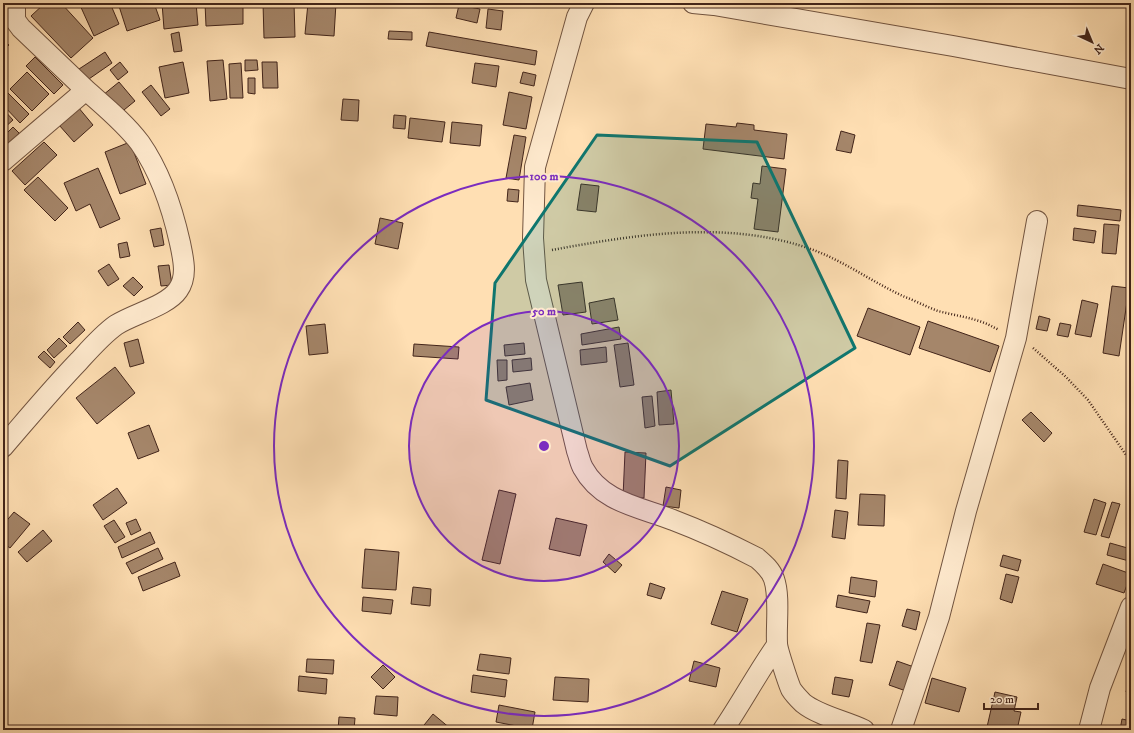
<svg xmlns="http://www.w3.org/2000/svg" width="1134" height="733" viewBox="0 0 1134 733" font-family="'IM FELL DW Pica',serif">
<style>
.building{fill:#a5866a;stroke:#43251a}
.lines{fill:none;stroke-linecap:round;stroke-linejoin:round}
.street-casing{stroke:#725440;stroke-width:22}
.path{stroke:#43251a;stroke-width:2.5;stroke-dasharray:1 2;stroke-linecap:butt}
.street{stroke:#ffeace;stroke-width:20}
.marked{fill:#0f766e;fill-opacity:0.2;stroke:#0f766e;stroke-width:3;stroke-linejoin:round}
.ring{fill:none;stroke:#7b2cbf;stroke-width:2}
.centre{fill:#7b2cbf;stroke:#ffeace;stroke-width:2}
.ring-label{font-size:12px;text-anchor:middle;font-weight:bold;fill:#7b2cbf;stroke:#ffeace;stroke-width:4;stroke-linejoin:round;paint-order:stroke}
</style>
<rect width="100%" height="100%" fill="#ffdfb3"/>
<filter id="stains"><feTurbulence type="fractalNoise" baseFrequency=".005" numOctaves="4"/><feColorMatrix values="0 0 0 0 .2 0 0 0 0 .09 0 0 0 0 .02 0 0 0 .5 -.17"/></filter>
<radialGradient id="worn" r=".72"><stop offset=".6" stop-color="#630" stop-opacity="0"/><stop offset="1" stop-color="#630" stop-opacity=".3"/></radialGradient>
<!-- building -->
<path class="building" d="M45 3H61L93 38 71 58 31 16Z
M79 3H110L119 24 94 36Z
M118 3H154L160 20 127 31Z
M162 3H196L198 25 164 29Z
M205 3H243V24L206 26Z
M263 3H294L295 37 264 38Z
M308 3H336L334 36 305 34Z
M459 5 480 9 477 23 456 18Z
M488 9 503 11 501 30 486 28Z
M389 31 412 32V40L388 39Z
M179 32 182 51 174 52 171 34Z
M429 32 537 51 535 65 426 46Z
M3 39 9 45 3 51Z
M105 52 112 63 86 81 79 69Z
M35 57 63 85 54 94 26 66Z
M223 60 227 99 210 101 207 61Z
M245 60H257L258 70 245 71Z
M120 62 128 72 118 80 110 70Z
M183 62 189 93 165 98 159 67Z
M262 62H277L278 88H263Z
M241 63 243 98H230L229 64Z
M475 63 499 66 496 87 472 83Z
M27 72 49 94 32 111 10 89Z
M523 72 536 75 534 86 520 83Z
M248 78H255V94L248 93Z
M119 82 135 101 119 114 103 95Z
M151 85 170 109 161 116 142 92Z
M5 90 29 114 20 123 3 105V92Z
M509 92 532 97 526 129 503 125Z
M343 99 359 100 358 121 341 120Z
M78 107 93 125 74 142 59 125Z
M3 109 13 120 3 129Z
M394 115 406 116 405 129 393 128Z
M410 118 445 122 442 142 408 138Z
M452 122 482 125 480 146 450 143Z
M737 123 754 125V130L787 134 784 159 703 149 706 124 736 127Z
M13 127 19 133 5 147 3 145V137Z
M841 131 855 135 851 153 836 150Z
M514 135 526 137 519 180 506 178Z
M44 142 57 155 25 185 12 171Z
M130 142 146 184 120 194 105 152Z
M762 166 786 169 778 232 754 229 758 199 751 198 753 183 760 184Z
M98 168 120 219 100 228 90 204 76 211 64 183Z
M38 177 68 208 55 221 24 190Z
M581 184 599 186 596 212 577 210Z
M508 189 519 190 518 202 507 201Z
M1078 205 1121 210 1120 221 1077 216Z
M380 218 403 223 398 249 375 244Z
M1104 224 1119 225 1116 254 1102 253Z
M161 228 164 245 154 247 150 230Z
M1074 228 1096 231 1094 243 1073 240Z
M127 242 130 256 120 258 118 244Z
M109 264 119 279 108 286 98 271Z
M169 265 172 285 161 286 158 266Z
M133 277 143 287 134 296 123 286Z
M582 282 586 312 563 315 558 285Z
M1112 286 1129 288 1119 356 1103 353Z
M614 298 618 320 592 324 589 303Z
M1082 300 1098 304 1091 337 1075 334Z
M868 308 920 327 910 355 857 336Z
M1039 316 1050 319 1047 331 1036 329Z
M928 321 999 346 990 372 919 348Z
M78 322 85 330 70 344 63 337Z
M1060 323 1071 325 1068 337 1057 335Z
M325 324 328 353 309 355 306 326Z
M619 327 621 339 582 345 581 334Z
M59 338 67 346 54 358 47 350Z
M138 339 144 363 130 367 124 343Z
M524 343 525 354 505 356 504 345Z
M628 343 634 385 620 387 614 345Z
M414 344 459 347 458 359 413 356Z
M606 347 607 362 581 365 580 350Z
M44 351 55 362 50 368 38 357Z
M531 358 532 370 513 372 512 360Z
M497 360H507V380L498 381Z
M115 367 135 393 97 424 76 398Z
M530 383 533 400 509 405 506 387Z
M671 390 674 424 659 425 657 392Z
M652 396 655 426 645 428 642 397Z
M1031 412 1052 433 1044 442 1022 420Z
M149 425 159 451 138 459 128 433Z
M625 452 646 453 644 498 623 497Z
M838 460 848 461 846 499 836 498Z
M666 487 681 490 679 508 663 506Z
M117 488 127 503 103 520 93 505Z
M499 490 516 494 500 564 482 560Z
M860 494 885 495 884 526 858 525Z
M1094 499 1106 503 1096 535 1084 532Z
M1112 502 1120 504 1109 538 1101 536Z
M835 510 848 512 845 539 832 537Z
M14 512 30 524 10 548 3 543V525Z
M556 518 587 525 580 556 549 549Z
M136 519 141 530 131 535 126 523Z
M114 520 125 537 115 543 104 526Z
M43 530 52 541 27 562 18 552Z
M150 532 155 543 122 558 118 547Z
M1110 543 1131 549 1129 561 1107 555Z
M158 548 163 559 132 574 126 563Z
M365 549 399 552 396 590 362 588Z
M609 554 622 565 615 573 603 562Z
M1003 555 1021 560 1018 571 1000 566Z
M175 562 180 576 143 591 138 577Z
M1103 564 1131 574 1124 593 1096 584Z
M1006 574 1019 577 1012 603 1000 599Z
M851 577 877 581 875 597 849 593Z
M650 583 665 588 661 599 647 595Z
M413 587 431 589 430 606 411 604Z
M722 591 748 599 737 632 711 624Z
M838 595 870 601 867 613 836 607Z
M363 597 393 600 391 614 362 611Z
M907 609 920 612 916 630 902 626Z
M867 623 880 625 872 663 860 661Z
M480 654 511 658 509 674 477 670Z
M307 659 334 660 333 674 306 672Z
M694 661 720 668 716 687 689 681Z
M897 661 914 667 906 691 889 685Z
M383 665 395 677 383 689 371 677Z
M473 675 507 680 505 697 471 692Z
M299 676 327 679 326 694 298 691Z
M1130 676H1131V693L1126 692Z
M555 677 589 679 588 702 553 700Z
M835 677 853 680 849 697 832 694Z
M932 678 966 688 959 712 925 703Z
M995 692 1017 697 1014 711 1021 712 1017 730H1000L987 727Z
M376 696 398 697 397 716 374 714Z
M499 705 535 712 532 729 496 722Z
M433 714 451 729 450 730H420Z
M339 717 355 718 354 730H338Z
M1122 719 1131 721V730H1120Z"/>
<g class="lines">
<!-- street casing -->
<g class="street-casing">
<path id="street" d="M15 3V20L21 28 86 90
M584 3 577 17 535 167 533 238 536 280 577 451C579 456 580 463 583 468 602 503 641 507 673 520 702 531 730 544 757 558 764 564 771 570 774 579 780 596 776 624 777 643 777 649 788 682 791 689 794 694 799 699 803 703 819 716 846 721 864 730
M693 3 714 5 953 46 1131 79
M3 161 86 90C104 106 125 123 140 143 161 173 172 207 180 243 183 258 188 276 178 290 167 306 133 314 116 325 102 335 90 349 79 361 52 389 28 418 3 447
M723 730C742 702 758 672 777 645
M901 730 939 617 966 511 1016 338 1037 221
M1089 730 1100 688 1131 607"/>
</g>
<!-- path -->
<path class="path" d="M552 250C638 234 732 219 816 251 847 263 874 283 905 297 916 301 927 307 938 311 953 315 968 317 982 322 988 324 993 327 999 330
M1033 348 1066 377 1088 400 1131 462"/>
<!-- street -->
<use href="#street" class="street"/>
</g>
<!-- marked area -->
<path class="marked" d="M597 135 757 142 855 348 670 466 486 400 495 283Z"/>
<!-- distance rings -->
<circle cx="544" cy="446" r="135" fill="#7b2cbf" fill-opacity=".12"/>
<g class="ring">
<circle cx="544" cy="446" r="135"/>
<circle cx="544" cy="446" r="270"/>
</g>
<circle cx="544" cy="446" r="6" class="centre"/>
<g class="ring-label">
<text x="544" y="180">100 m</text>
<text x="544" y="315">50 m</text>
</g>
<!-- margin -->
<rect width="1134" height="733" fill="none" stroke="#ffdfb3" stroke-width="16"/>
<rect x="4" y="4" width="1126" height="725" fill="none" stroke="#43251a" stroke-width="2"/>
<rect x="8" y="8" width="1118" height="717" fill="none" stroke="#43251a"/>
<!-- north arrow -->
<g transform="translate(1092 42) rotate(136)" stroke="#ffeace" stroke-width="3" paint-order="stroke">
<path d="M0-3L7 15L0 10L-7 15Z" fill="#43251a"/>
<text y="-6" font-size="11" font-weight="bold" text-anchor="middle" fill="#43251a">N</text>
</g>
<!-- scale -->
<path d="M984 703v6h54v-6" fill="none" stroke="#43251a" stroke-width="2"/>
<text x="990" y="703" font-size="12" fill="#43251a" stroke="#ffeace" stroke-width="3" paint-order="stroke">20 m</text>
<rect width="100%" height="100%" filter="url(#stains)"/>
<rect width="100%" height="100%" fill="url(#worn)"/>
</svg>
